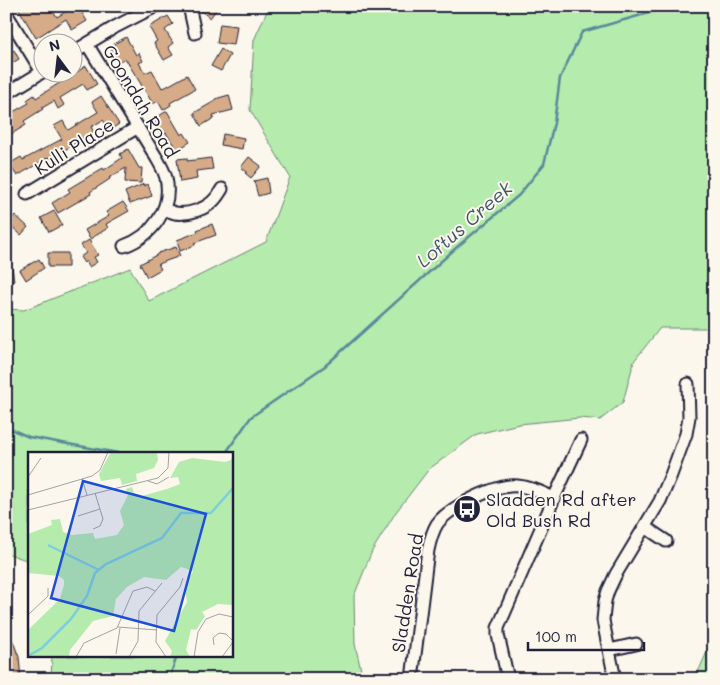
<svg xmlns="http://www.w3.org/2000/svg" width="720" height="685" viewBox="0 0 720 685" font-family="Mali,sans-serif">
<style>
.green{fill:#b5ebad;stroke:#6c8674}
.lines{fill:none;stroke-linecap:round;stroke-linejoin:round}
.stream{stroke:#59899a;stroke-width:2.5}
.building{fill:#d6ab87;stroke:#22223b}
.minor-casing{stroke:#22223b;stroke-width:15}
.minor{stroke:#fbf7ec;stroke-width:11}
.labels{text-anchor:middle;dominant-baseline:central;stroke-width:4;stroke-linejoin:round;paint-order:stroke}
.street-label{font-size:18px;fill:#22223b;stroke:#fbf7ec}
.poi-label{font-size:18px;fill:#22223b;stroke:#fbf7ec;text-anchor:start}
.water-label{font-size:19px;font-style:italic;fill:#3e566b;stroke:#fbf7ec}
.inset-river{fill:none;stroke:#7eceda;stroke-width:2.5}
.inset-road{fill:none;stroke:#a4a2a5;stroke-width:1}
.view{fill:#1d4ed8;fill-opacity:0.15;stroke:#1d4ed8;stroke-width:2.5}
.inset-edge{fill:none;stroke:#22223b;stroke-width:2.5}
</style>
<rect width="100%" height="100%" fill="#fbf7ec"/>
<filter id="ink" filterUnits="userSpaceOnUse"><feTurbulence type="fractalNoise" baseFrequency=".02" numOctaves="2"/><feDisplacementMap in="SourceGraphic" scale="10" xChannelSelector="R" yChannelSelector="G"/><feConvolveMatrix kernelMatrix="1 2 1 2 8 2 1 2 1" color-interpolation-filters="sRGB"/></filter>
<g filter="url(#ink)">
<!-- green -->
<path class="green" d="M264 6H714V328H660L634 361 623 402 600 420 580 418 519 424 477 434 429 469 396 512 372 551 354 596 355 644 363 679H51L52 656H231V454H29V561L6 553V309L24 310 130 268 149 301 266 242 290 177 250 110 254 40 267 11Z
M714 635V679H695L714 636Z"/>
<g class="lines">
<!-- stream -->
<path class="stream" d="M6 427 29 437 124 454
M225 454 251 417 325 366 457 247 519 195 544 164 554 123 560 78 582 32 673 6
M169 679 177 656"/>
</g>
<!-- building -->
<path class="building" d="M17 6H50L57 17 75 6H94L82 13 87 21 72 30 66 19 36 38Z
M204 6H219L210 18 201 11Z
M168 16 173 24 165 30 173 43 168 47 173 55 164 60 154 43 157 41 149 27Z
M220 24 237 26 234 45 217 43Z
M126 37 136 55 139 53 143 61 139 63 145 73 152 70 162 88 163 87 164 88 187 75 195 89 170 103 171 105 163 110 158 101 153 104 125 58 118 62 111 50 115 47 114 44Z
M221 49 230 55 221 71 211 66Z
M14 50 19 59 6 67V55Z
M86 66 97 84 87 90 83 84 60 98 64 105 58 109 54 101 42 108 43 109 24 121 26 125 10 135 9 134 6 136V116L29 103 27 100 34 95 36 98Z
M229 95 233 110 213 115 214 118 201 126 194 113 215 101V99Z
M101 96 119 124 110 130 103 120 91 127 94 132 50 159 49 157 17 176 9 164 21 157 23 160 62 139 54 126 63 121 68 130 98 112 92 102Z
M167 111 181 135 184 133 190 142 177 150 166 133 163 135 154 119Z
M223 134 244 138 242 149 221 145Z
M128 149 139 168H142L141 183 125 182 126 168 109 178 110 179 90 192 91 194 58 213 52 203 70 192 68 189 103 168 104 170 122 158 120 154Z
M249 157 261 166 251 178 245 173 247 172 241 167Z
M187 158V161L211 158 213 169 196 171 197 179 180 182 177 159Z
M267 178 269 193 258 196 254 181Z
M144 184V186L148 184 152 196 130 204 125 192Z
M123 202 129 211 106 224 108 228 90 239 85 230 109 216 106 212Z
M54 211 62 225 49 232 41 218Z
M15 215 28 227 21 235 8 223Z
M212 224 216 235 194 243 195 245 180 251 177 240 198 232 197 230Z
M89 240 98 255 94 257 97 262 89 267 86 261 84 263 80 257 86 253 81 245Z
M176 247 180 256 158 264 161 269 147 277 140 264 158 254V253Z
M48 253H68V267H48Z
M39 259 44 268 26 280 20 270Z
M12 267 14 281 6 282V268Z
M6 623 19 657 21 679H6V667H9L6 658Z"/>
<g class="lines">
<!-- minor casing -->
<g class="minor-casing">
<path id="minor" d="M189 6 195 33
M6 13 42 72
M87 44 156 157C160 164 164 170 166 178 173 209 152 236 124 246
M72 53 115 27 156 6
M6 94 42 72
M27 194 138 127
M164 209C168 211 172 212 175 213 188 215 207 209 215 199 218 196 220 192 222 189
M645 527 666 541
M609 650 636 644
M412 679 428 550C430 541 432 532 437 524 449 507 498 483 518 486 531 487 543 493 554 498
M508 679 498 635V628L554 498 581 440
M615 679 605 631 603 620 605 601 608 591 616 574 660 501 671 475 686 434 689 417 688 384"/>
</g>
<!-- minor -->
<use href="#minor" class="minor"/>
</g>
</g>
<!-- icons -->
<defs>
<g id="bus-disc" transform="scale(1.4375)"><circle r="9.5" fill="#22223b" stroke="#fbf7ec"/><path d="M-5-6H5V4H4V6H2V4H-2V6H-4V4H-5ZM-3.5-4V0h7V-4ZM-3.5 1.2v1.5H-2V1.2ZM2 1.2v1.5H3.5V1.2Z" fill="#fff"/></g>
</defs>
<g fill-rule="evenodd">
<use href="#bus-disc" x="467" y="509"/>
</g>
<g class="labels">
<!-- street labels -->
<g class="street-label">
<text transform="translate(141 101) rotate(59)">Goondah Road</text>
<text transform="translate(74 146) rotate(-32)">Kulli Place</text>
<text transform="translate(407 593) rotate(-81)">Sladden Road</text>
</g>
<!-- poi labels -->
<g class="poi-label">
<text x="486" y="499">Sladden Rd after<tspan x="486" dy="21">Old Bush Rd</tspan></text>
</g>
<!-- water labels -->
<g class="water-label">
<text transform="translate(464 224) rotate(-41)">Loftus Creek</text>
</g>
</g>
<!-- overview -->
<g transform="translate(28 452)">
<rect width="205" height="205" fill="#fbf7ec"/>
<path d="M83 0 129 1 130 8 126 16 108 22 109 29 94 33 92 26 73 29 71 22ZM205 2V153L190 152 174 160 177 164 168 178 163 177 158 198 162 205H142L144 199 137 189 159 150 157 136 165 119 153 115 138 128 116 125 99 135 88 147 85 164 65 169 42 198 41 205H0V178L32 147 36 133V128L31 124 0 121V82L24 73 23 68 32 67 35 80 44 83 65 81 67 87 89 83 96 73 92 59 100 43 98 37 104 35 106 41 114 44 139 37 152 32 150 25 142 26 151 10 164 6 197 10 203 8Z" fill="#b5ebad"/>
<path class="inset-river" d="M20 93 71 118M0 204 14 196 43 167 59 144 67 121 78 112 134 86 153 61H183L205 36"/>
<path class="inset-road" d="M0 25 13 6M54 27 59 43M120 29 129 32 141 25M0 43 64 24 72 18 80 0M0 58 130 26 140 16 141 0M50 64 72 57M65 77 72 74 75 67 67 41M0 163 20 144V136M90 175 129 178M186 193 185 186 191 181 198 182 205 189M88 202 92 176M48 205 56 191 89 176 105 139 119 135 127 139M101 205 110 189 111 159 134 131M138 205 128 190 129 163 152 135 155 126M166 205 170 180 178 167 191 162 205 165M194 205 205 190"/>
<path class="view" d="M55 29 178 62 146 179 23 146Z"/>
<rect width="205" height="205" class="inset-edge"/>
</g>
<!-- margin -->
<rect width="720" height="685" fill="none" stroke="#fbf7ec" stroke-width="25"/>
<rect x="12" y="12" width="695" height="660" fill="none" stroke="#22223b" stroke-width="2" filter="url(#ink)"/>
<!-- north arrow -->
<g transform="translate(58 58) rotate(345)"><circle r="24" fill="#fbf7ec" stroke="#a4a2a5"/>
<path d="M0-4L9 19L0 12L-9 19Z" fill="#22223b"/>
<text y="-8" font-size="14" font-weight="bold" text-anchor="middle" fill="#22223b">N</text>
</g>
<!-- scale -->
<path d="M528 642v8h116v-8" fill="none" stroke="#22223b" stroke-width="2.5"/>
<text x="535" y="642" font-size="15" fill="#22223b" stroke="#fbf7ec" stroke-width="4" paint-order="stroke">100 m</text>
</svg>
